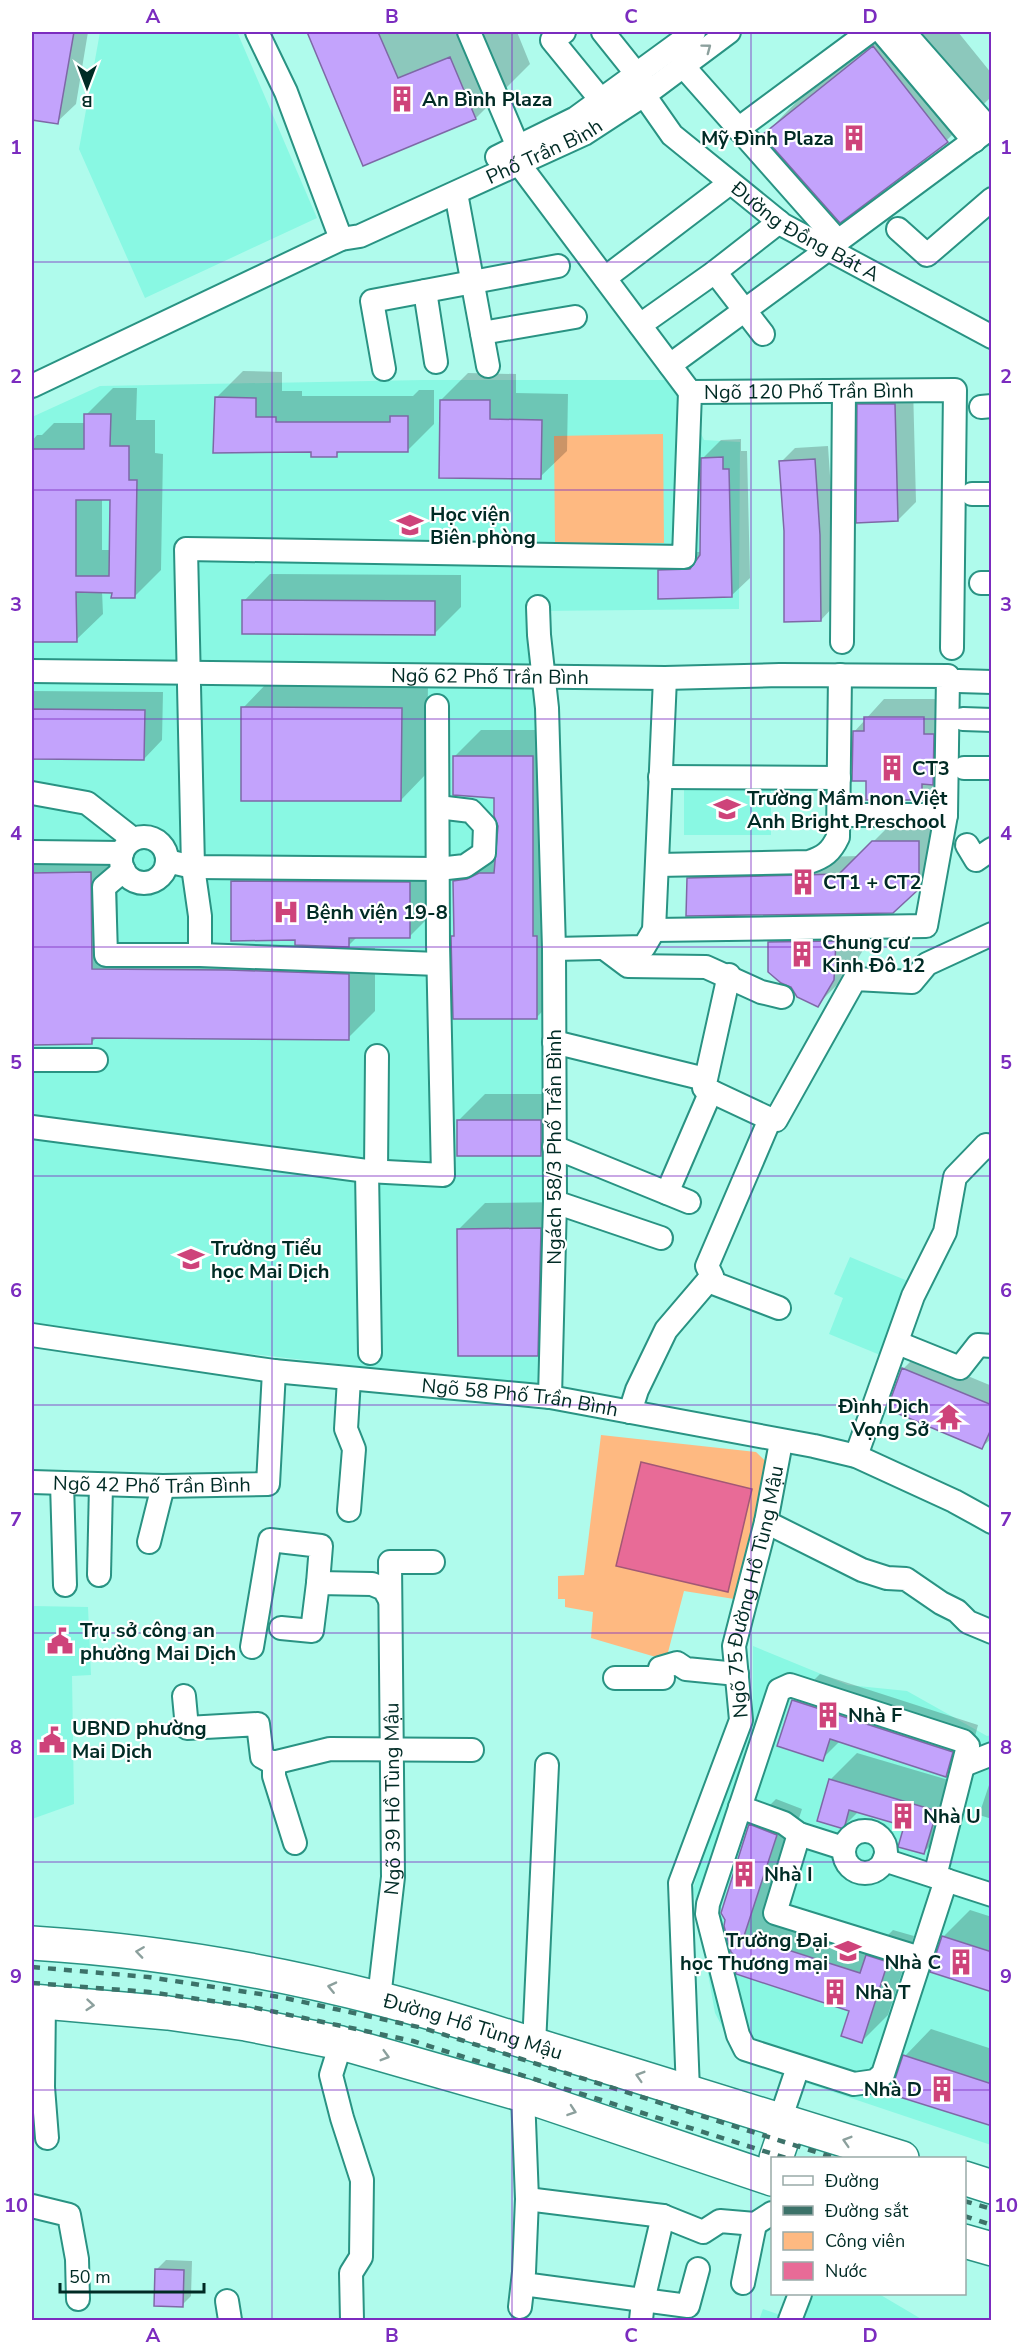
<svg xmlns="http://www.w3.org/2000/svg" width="1023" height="2352" viewBox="0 0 1023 2352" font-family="'Nunito Sans',sans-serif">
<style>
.built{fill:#89f8e3}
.green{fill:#feb981}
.water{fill:#e86b97;stroke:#a25875;stroke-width:1.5}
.shadow{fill:#0003;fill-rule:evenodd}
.building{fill:#c3a3fc;stroke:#7e68a6;stroke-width:1.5;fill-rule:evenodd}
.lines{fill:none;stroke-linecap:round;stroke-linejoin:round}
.minor-casing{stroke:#299383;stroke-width:26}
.highway-casing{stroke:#299383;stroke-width:36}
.minor{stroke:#fff;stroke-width:22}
.highway{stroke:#fff;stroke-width:33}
.rail{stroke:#3c7269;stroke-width:4.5;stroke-dasharray:8 8;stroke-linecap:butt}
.oneway{stroke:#8ca09d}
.grid{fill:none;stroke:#7b2cbf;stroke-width:1.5;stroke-opacity:0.55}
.labels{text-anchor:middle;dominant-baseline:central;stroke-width:4.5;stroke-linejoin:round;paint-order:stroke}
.poi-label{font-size:20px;font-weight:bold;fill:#002b25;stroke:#fff;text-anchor:start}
.street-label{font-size:20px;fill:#002b25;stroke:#fff}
.neatline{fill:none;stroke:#7b2cbf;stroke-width:2}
.grid-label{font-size:20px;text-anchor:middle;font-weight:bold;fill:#7b2cbf}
</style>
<rect width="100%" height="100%" fill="#affbec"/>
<!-- built -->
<path class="built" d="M100 32H225L238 34 317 218 145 298 79 149Z
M423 380H676L704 440 740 442 739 609 538 611V666L32 662V417L100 386Z
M32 679 539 686 544 1383 487 1381 32 1329Z
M684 784H771V835H684Z
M850 1257 915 1284 885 1357 829 1334 843 1298 834 1294Z
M32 1606 88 1607 91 1675 72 1676 74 1804 32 1819Z
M753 1646 848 1685 907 1691 987 1736 991 1735V2145L740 2061 715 2013 693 1889 713 1821 753 1717Z
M798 2294H879L923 2320H759L763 2309 789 2318Z"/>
<!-- green -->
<path class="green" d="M663 434 664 543 555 544 554 436Z
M601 1435 756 1452 778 1473 753 1602 684 1591 666 1660 591 1638 593 1612 565 1607V1599H558V1576L584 1575Z"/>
<!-- water -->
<path class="water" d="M641 1462 752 1489 728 1592 616 1566Z"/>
<!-- shadow -->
<path class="shadow" d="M32 32H88L76 104 57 122 32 118Z
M309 32H517L530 64 476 118 364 164Z
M879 32H958L992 74V96L947 140 764 135 818 80Z
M243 371 282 372V391H302V396H413L419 390H434V424L407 451 341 450 336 455 312 450 216 398Z
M468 373 516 374V393L568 394 567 451 540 477 441 400Z
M877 386H913L916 502 898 520 859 405Z
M113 388H137L136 420H155V453L163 454 161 570 134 597 102 591 103 614 76 640 32 641V595H35L34 565H32V441L37 435H42L54 423H86V415ZM102 499H112L111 550H102Z
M741 439V451H747L750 578 731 596 659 571 677 552H702L703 458 721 440Z
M828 446 833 520 834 606 821 620 785 531 781 462 795 448Z
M270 574 461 575V607L434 634 244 601Z
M269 681 428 682 427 773 401 800 243 708Z
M32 691 163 692 162 740 144 759 32 758Z
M884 699H942L940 780 921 798 868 780 854 732Z
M481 730H559V910L563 990 537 1017 453 936 455 934V881L482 855 498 852 500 826 496 796 454 757Z
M892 823H937V869L918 888 868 912 866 945 850 972 817 1005 769 942 799 913 688 879 707 860 859 856Z
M117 846 118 943 296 945V939L233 881 259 855 436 856V910L409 937H357L347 947 375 948V1011L348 1038 97 1037 91 1043H32V847Z
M485 1094H567V1127L540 1154 458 1121Z
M567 1202 564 1328 537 1354 458 1230 485 1203Z
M917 1355 992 1386V1438L982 1447 903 1369Z
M820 1674 978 1725 972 1748 946 1775 840 1741 822 1759 793 1701Z
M857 1753 962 1784 950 1826 923 1853 906 1825 859 1811 843 1827 830 1780Z
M992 1776V1819L979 1815Z
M776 1799 802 1809 769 1910 878 1945 893 1930 914 1936 888 2015 862 2041 851 2010 738 1973 750 1825Z
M970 1910 992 1917V1991L943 1937Z
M931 2029 992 2049V2125L905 2056Z
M166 2260 192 2261 191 2296 182 2305 157 2269Z"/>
<!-- building -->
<path class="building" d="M32 32H74L58 124 32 120Z
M307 32H378L398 78 450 57 476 119 363 166Z
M873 46 948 142 840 223 762 135Z
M215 397 256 398V417H276V422H390V416H408V452H337V457H311V452L213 453Z
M440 400H490V419L542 420 541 479 439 478Z
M857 404H895L898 521 856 523Z
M84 414H111L110 446H129V480H137L135 598H111L112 593 76 592 77 642H32V621H33L32 449H84ZM76 500H110L109 576H76Z
M723 457V469H729L732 597 658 599V570L690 569 700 555 701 458Z
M815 459 820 535 821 621 784 622V531L779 461Z
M242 600 435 601V635L242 634Z
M241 707 402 708 401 801H241Z
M32 709 145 710 144 760 32 759Z
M864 717H924V734H934L933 785 922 784V800H866V781H852L853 731H864Z
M453 756H533V936H537V1019H453L451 936H454L453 881 467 879 479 873H494L498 826 494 816V798L453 795Z
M872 841H919V889L893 913 686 916 687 878 839 874Z
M91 872 92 969 228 970 349 974V1040L92 1038V1044L32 1045V873Z
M231 881 410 882V938H349V947L295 945V940L231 941Z
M836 941 834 980 818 1007 797 997 791 987 781 983 768 972V942Z
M457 1120H541V1156H457Z
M541 1228 538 1356H458L457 1229Z
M902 1368 992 1405V1427L982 1449 887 1409Z
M792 1700 953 1752 946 1777 830 1739 823 1761 777 1746Z
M829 1779 937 1811 924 1854 898 1847 904 1826 849 1810 844 1829 817 1821Z
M749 1824 777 1835 744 1936 860 1973 866 1955 888 1962 862 2043 841 2036 849 2011 736 1974 733 1961 735 1956 731 1952 724 1926 725 1920 721 1913Z
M942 1936 992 1952V1992L930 1972Z
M903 2055 992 2084V2126L890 2094Z
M155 2269 184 2270 183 2307 154 2306Z"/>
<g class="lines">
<!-- minor casing -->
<g class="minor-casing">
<g id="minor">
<path d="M257 32 286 92 341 239"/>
<path d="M469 32 518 147"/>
<path d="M564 32 552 40 601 100"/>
<path d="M603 32 647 87"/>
<path d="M882 32 974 141"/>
<path d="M904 32 992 132"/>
<path d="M683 66 838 241 992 127"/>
<path id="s1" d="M644 95 672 135 783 225 992 337"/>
<path d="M738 129 869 32"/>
<path d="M497 157 576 118 694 32"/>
<path id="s2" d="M519 164 690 392 955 390 952 648"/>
<path d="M456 193 488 366"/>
<path d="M898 229 927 255 992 199"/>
<path d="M715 272 763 334"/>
<path d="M605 278 730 183"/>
<path d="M425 291 436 362"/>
<path d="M640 325 715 272 779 222"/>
<path d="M482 333 575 317"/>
<path d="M670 365 827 250"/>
<path d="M384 369 372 301 558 266"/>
<path id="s3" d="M32 386 341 239 360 236 584 134 650 91 729 32"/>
<path d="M981 407 992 406"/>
<path d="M972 494H992"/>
<path d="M981 583H992"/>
<path d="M538 607 539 635 547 708 554 949 555 1202 550 1397"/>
<path d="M842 642 844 391"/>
<path id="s4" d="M32 671 665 678 780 675 948 676 946 815 926 926 654 930"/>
<path d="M958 681 992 682"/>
<path d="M963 719 992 720"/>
<path d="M964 768H992"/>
<path d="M660 777 839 778"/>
<path d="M32 793 87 803 133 839"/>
<path d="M839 815H946"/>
<circle cx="144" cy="860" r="23"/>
<path d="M967 845 976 860 992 849"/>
<path d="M32 852 122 853"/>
<path d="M167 861 193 867 438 869 465 866 484 853 485 826 471 811 438 807"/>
<path d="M657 865 809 862C824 857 831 852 838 837L840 675"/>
<path d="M124 870 104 887 106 955H200L438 964"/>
<path d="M604 948 628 966 706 967 761 992 782 997"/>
<path d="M554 949 644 947 654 930 665 678"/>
<path d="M200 955V916L193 867 186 549 684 557 690 392"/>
<path d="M729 975 704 1088 770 1119 776 1120 855 979 912 982 927 964 992 934"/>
<path d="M554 1042 705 1079"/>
<path d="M32 1060H96"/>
<path d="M32 1127 367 1171 443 1175 438 944 437 706"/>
<path d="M554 1147 689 1202"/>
<path d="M367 1171 370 1353"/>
<path d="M376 1171 377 1056"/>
<path d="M667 1193 711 1091"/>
<path d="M555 1202 661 1238"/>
<path d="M708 1281 779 1308"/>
<path id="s5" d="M32 1335 274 1371 550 1397 814 1446 856 1456 954 1501 992 1522"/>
<path d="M898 1343 960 1368 978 1345 992 1346"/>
<path d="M349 1379 346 1429 354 1449 349 1510"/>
<path d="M630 1412 637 1390 666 1330 712 1276 707 1266 770 1119"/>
<path d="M856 1456 913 1296 945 1232 955 1177 986 1145 992 1148"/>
<path id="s6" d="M32 1482 163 1486 268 1484 274 1371"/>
<path d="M62 1483 65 1585"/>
<path d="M766 1522 862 1570 887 1578 906 1579 941 1603 957 1611 968 1622 992 1632"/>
<path d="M149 1542 163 1486"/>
<path d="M99 1575 101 1485"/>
<path d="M281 1628 312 1631 318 1583 372 1584 384 1589 390 1600"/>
<path d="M252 1647 270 1540 321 1546 318 1583"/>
<path d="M615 1678H663L660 1668 677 1663 686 1669 737 1674"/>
<path d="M184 1696 187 1728 258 1724 262 1757 271 1762H277"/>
<path d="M964 1765 992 1754"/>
<path d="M740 1807 784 1823 799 1834 843 1848"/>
<circle cx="865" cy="1852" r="21"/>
<path d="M799 1834 775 1913 920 1958"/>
<path d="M295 1843 274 1776V1768L277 1762 330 1749 472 1750"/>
<path d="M884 1860 992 1895"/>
<path d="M935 1876 968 1746 963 1741 790 1685 779 1690 708 1904 707 1914 738 2035 745 2049 854 2084 875 2081 883 2074 946 1880"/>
<path id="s7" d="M379 1998 393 1877 390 1562H433"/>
<path d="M44 2002 43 2087 47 2138"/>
<path d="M341 2043 331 2075 342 2118 362 2180 361 2257 351 2273 352 2320"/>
<path d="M534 2045 547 1765"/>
<path id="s8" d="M688 2091 680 1883 741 1720 734 1646 766 1522 781 1442"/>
<path d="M780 2120 798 2067"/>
<path d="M527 2199 663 2216 703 2232 720 2221 755 2224 772 2213"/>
<path d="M32 2206 69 2215 77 2259 78 2299"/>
<path d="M743 2283 755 2224"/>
<path d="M523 2284 688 2306 698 2269"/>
<path d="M227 2301 230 2320"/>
<path d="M520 2307 524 2272 527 2199 523 2095"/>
<path d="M641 2320 643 2301 663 2216"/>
<path d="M790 2320 800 2294"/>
</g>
</g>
<!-- highway casing -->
<g class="highway-casing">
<g id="highway">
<path id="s9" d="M32 1943C148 1950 263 1969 377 1998 437 2013 496 2033 555 2051 671 2086 787 2122 902 2158"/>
<path d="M32 2001 168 2013 246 2024 341 2043 523 2095 772 2179"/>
<path d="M776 2158 788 2123"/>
<path d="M964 2178 992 2187"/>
<path d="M964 2241 992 2249"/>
</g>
</g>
<!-- minor -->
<use href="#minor" class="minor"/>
<!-- highway -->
<use href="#highway" class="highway"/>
<!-- rail -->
<path class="rail" d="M32 1967 148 1977 280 1997 423 2028 835 2158
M32 1983 149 1992 247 2006 413 2041 786 2158
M964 2201 992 2209
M964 2216 992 2225"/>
</g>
<!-- one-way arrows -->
<defs><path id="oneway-chevron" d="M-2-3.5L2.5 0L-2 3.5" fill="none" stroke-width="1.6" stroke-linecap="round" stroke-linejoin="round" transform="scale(1.5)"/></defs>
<g class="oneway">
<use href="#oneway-chevron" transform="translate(707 48) rotate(-37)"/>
<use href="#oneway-chevron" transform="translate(140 1952) rotate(-172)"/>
<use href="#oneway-chevron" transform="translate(332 1987) rotate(-167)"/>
<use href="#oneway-chevron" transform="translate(90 2005) rotate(5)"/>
<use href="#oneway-chevron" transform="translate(385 2056) rotate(16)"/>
<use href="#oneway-chevron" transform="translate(640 2076) rotate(-163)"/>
<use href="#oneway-chevron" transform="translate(572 2111) rotate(19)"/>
<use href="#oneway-chevron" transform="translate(847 2141) rotate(-163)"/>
</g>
<!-- grid -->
<path class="grid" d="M272 32V2320M512 32V2320M751 32V2320M32 262H992M32 490H992M32 719H992M32 947H992M32 1176H992M32 1405H992M32 1633H992M32 1862H992M32 2090H992"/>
<!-- icons -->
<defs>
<g id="building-bare" transform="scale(2.07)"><path d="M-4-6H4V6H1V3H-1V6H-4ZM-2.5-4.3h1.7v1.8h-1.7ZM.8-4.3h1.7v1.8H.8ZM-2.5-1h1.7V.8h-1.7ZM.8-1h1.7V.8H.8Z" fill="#ce437a" stroke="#fff" stroke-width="2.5" paint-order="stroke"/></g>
<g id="university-bare" transform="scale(2.07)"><path d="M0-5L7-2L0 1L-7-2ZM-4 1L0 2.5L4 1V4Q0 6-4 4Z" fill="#ce437a" stroke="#fff" stroke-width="2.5" paint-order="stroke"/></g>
<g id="school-bare" transform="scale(2.07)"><path d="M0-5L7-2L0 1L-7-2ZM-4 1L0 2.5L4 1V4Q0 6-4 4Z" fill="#ce437a" stroke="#fff" stroke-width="2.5" paint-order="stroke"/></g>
<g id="hospital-bare" transform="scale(2.07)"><path d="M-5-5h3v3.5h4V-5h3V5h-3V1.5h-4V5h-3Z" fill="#ce437a" stroke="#fff" stroke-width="2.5" paint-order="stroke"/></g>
<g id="temple-bare" transform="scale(2.07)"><path d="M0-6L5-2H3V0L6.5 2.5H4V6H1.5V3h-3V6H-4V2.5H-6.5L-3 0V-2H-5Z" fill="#ce437a" stroke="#fff" stroke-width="2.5" paint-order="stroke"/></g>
<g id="civic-bare" transform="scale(2.07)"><path d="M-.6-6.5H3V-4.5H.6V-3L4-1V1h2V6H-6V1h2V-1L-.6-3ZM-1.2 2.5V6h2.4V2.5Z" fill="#ce437a" stroke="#fff" stroke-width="2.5" paint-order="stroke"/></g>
</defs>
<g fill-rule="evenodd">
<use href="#building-bare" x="402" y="99"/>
<use href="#building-bare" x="854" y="138"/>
<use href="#university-bare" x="410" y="525"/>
<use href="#building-bare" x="892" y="768"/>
<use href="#school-bare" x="727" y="809"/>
<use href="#building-bare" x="803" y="882"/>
<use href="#hospital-bare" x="286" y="912"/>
<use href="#building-bare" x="802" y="954"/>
<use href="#school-bare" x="191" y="1259"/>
<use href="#temple-bare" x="949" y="1417"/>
<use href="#civic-bare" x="60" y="1641"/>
<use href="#building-bare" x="828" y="1715"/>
<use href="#civic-bare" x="52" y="1740"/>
<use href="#building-bare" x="903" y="1816"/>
<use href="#building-bare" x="744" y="1874"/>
<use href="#university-bare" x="848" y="1951"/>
<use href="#building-bare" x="961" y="1962"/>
<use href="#building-bare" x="835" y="1992"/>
<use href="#building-bare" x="942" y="2089"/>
</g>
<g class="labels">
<!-- poi labels -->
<g class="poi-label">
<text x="422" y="99">An Bình Plaza</text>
<text x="834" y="138" text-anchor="end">Mỹ Đình Plaza</text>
<text x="430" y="514">Học viện<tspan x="430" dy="23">Biên phòng</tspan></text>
<text x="912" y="768">CT3</text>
<text x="747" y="798">Trường Mầm non Việt<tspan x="747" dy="23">Anh Bright Preschool</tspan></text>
<text x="823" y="882">CT1 + CT2</text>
<text x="306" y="912">Bệnh viện 19-8</text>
<text x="822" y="942">Chung cư<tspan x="822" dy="23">Kinh Đô 12</tspan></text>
<text x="211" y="1248">Trường Tiểu<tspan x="211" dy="23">học Mai Dịch</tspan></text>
<text x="929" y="1406" text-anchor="end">Đình Dịch<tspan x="929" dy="23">Vọng Sở</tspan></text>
<text x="80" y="1630">Trụ sở công an<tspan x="80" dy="23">phường Mai Dịch</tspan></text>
<text x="848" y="1715">Nhà F</text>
<text x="72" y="1728">UBND phường<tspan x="72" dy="23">Mai Dịch</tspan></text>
<text x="923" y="1816">Nhà U</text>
<text x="764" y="1874">Nhà I</text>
<text x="828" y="1940" text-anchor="end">Trường Đại<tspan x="828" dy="23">học Thương mại</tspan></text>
<text x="941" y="1962" text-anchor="end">Nhà C</text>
<text x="855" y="1992">Nhà T</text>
<text x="922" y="2089" text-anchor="end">Nhà D</text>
</g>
<!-- street labels -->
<g class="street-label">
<text stroke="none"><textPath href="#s3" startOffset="564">Phố Trần Bình</textPath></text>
<text stroke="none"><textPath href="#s1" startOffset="214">Đường Đồng Bát A</textPath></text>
<text stroke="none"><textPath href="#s2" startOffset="404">Ngõ 120 Phố Trần Bình</textPath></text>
<text stroke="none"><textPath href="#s4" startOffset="458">Ngõ 62 Phố Trần Bình</textPath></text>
<text transform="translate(554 1147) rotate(-90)">Ngách 58/3 Phố Trần Bình</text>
<text stroke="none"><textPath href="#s5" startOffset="492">Ngõ 58 Phố Trần Bình</textPath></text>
<text stroke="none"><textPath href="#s6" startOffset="120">Ngõ 42 Phố Trần Bình</textPath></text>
<text stroke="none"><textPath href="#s8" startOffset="513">Ngõ 75 Đường Hồ Tùng Mậu</textPath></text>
<text stroke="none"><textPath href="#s7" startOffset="200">Ngõ 39 Hồ Tùng Mậu</textPath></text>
<text stroke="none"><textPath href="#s9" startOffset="450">Đường Hồ Tùng Mậu</textPath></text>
</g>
</g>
<!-- border -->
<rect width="1023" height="2352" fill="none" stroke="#ffffff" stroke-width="66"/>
<!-- legend -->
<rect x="771" y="2157" width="195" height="138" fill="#ffffff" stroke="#99aaa8" stroke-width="1.5"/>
<rect x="783" y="2176" width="30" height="9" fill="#ffffff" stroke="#99aaa8" stroke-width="1.5"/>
<text x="825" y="2187" font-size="18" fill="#002b25">Đường</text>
<rect x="783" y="2206" width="30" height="9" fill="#3c7269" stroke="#99aaa8" stroke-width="1.5"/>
<text x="825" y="2217" font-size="18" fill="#002b25">Đường sắt</text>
<rect x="783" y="2232" width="30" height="18" fill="#feb981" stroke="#99aaa8" stroke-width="1.5"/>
<text x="825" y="2247" font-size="18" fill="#002b25">Công viên</text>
<rect x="783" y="2262" width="30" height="18" fill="#e86b97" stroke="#99aaa8" stroke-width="1.5"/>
<text x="825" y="2277" font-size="18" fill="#002b25">Nước</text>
<!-- north arrow -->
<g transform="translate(87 87) rotate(180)" stroke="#ffffff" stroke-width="4.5" paint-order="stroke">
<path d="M0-4.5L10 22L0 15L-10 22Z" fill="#002b25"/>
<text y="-9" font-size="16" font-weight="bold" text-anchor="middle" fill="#002b25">B</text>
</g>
<!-- scale -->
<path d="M60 2283v9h144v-9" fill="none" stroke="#002b25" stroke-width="3"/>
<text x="69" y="2283" font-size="18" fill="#002b25" stroke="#ffffff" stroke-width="4.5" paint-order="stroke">50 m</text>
<rect x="33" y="33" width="957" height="2286" class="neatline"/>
<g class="grid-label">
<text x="153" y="23">A</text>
<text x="392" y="23">B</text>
<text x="631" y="23">C</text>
<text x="870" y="23">D</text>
<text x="16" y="154">1</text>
<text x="1006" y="154">1</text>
<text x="16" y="383">2</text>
<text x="1006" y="383">2</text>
<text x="16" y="611">3</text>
<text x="1006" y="611">3</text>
<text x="16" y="840">4</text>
<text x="1006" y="840">4</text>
<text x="16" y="1069">5</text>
<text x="1006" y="1069">5</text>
<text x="16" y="1297">6</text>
<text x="1006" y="1297">6</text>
<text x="16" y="1526">7</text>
<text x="1006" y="1526">7</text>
<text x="16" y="1754">8</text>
<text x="1006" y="1754">8</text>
<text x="16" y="1983">9</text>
<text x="1006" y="1983">9</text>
<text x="16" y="2212">10</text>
<text x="1006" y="2212">10</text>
<text x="153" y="2342">A</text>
<text x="392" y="2342">B</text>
<text x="631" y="2342">C</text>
<text x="870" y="2342">D</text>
</g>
</svg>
